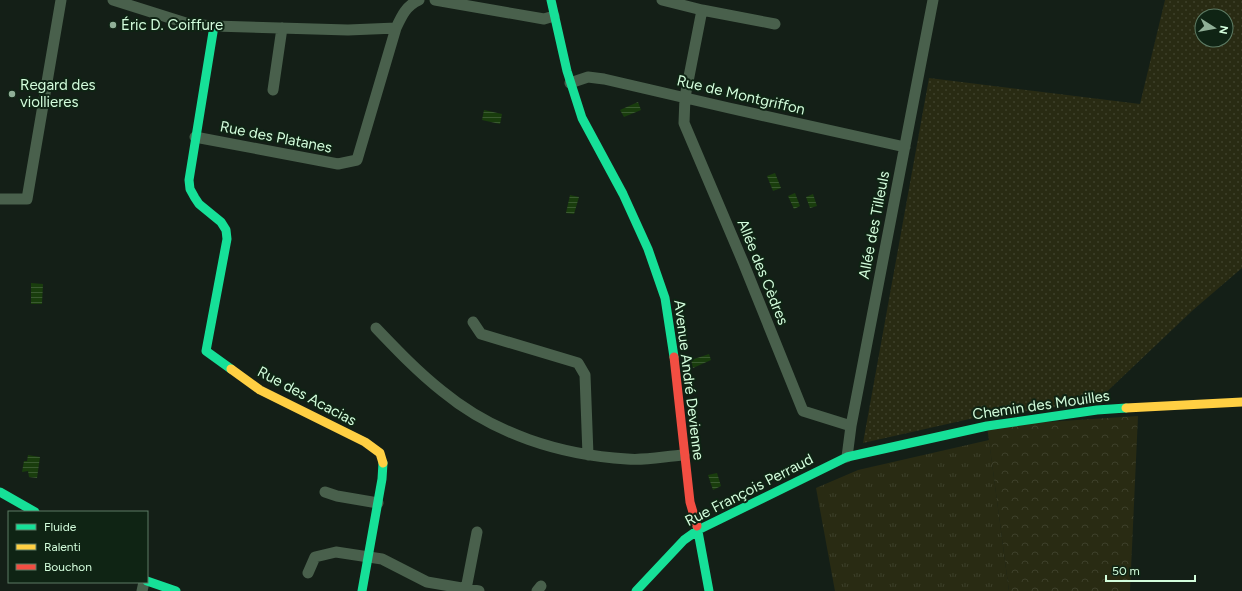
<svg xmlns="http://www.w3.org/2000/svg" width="1242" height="591" viewBox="0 0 1242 591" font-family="Figtree,sans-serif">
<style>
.grass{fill:url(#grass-tufts)}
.forest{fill:url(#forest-crowns)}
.garden{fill:url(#garden-dots);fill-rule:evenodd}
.water{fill:url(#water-rules)}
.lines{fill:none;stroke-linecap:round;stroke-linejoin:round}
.street{stroke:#49604c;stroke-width:11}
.fast{stroke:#16e098;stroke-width:9}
.slow{stroke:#ffcf43;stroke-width:9}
.jam{stroke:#f24e42;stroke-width:9}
.poi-dot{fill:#90af97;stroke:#0f2414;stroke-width:1.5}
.labels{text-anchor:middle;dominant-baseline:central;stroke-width:4;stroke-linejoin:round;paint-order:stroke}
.poi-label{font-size:15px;fill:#d3fddc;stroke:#0f2414;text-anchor:start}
.street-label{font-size:15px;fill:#d3fddc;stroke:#0f2414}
</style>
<defs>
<pattern id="grass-tufts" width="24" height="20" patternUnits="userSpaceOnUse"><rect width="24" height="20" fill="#292b13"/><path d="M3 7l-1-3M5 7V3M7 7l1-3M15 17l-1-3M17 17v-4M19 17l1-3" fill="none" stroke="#3d402a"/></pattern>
<pattern id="forest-crowns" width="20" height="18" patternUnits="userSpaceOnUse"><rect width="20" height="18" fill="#292b13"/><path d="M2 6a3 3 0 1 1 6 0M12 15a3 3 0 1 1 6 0" fill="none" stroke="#3d402a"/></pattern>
<pattern id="garden-dots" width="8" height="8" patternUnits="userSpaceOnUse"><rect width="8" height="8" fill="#292b13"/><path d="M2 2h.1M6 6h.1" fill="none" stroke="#3d402a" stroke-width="1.8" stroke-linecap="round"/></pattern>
<pattern id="water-rules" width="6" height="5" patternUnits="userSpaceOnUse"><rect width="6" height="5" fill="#193d0d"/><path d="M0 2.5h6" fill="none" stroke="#3a5a30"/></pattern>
</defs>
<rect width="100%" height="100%" fill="#141f17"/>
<!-- grass -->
<path class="grass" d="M989 440 1009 591H835L816 488 858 470Z"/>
<!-- forest -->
<path class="forest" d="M1138 416 1130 591H1009L987 426Z"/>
<!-- garden -->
<path class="garden" d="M1165 0H1242V268L1193 310 1096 402 974 418 863 443 929 78 1140 104ZM1202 16H1226V40H1202Z"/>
<!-- water -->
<path class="water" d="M638 102 641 110 624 117 620 110Z
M484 110 502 114 500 124 482 120Z
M775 173 781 188 773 191 767 176Z
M795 193 800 206 794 209 788 196Z
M813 194 817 206 810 208 806 197Z
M570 195 579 197 574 214 566 213Z
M31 283 43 284 42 304H31Z
M709 354 711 360 693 368 691 360Z
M28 455 40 457 37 478 29 477 28 471 22 472 24 461H27Z
M717 473 721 486 713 490 708 475Z"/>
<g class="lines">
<!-- street -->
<path class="street" d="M113 0 189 24 214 26 348 30 396 28C402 15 406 6 419 0
M435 0 544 19 554 16
M662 0 702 10 775 24
M702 10 685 97 684 123 743 262 803 411 851 426
M570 83 588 77 604 79 729 108 905 147
M273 90 282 28
M195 137 338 164 357 160 396 28
M0 199H27L61 0
M473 322 481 334 578 363 585 375 588 455
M376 328C397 350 418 372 442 391 494 434 560 455 627 459 645 461 666 456 684 455
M847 457 851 426 933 0
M325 492 337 496 378 503
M308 573 315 557 336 552 382 559 427 582 479 591
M466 589 477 532
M142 591 144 582
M537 591 541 586"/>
<!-- fast -->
<path class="fast" d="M551 0 567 71 582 118 623 194 648 249 665 298 674 357
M214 26 189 180 190 189 195 198 199 204 221 222 226 230 227 239 206 351 231 369
M0 492 35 512
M697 526 709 591
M147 581 176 591
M362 591 382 479 383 463
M636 591 684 540 698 530 847 457 987 426 1097 410 1126 408"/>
<!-- slow -->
<path class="slow" d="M231 369 260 390 365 442 380 453 383 463
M1126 408 1242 402"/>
<!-- jam -->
<path class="jam" d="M674 357 690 502 697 526"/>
</g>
<!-- markers -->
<g class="poi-dot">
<circle cx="113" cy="25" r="4"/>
<circle cx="12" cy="94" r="4"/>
</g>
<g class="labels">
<!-- poi labels -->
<g class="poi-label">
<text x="121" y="25">Éric D. Coiffure</text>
<text x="20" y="85">Regard des<tspan x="20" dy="17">viollieres</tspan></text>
</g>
<!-- street labels -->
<g class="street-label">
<text transform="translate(741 95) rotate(13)">Rue de Montgriffon</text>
<text transform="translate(276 137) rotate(11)">Rue des Platanes</text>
<text transform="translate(874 225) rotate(-79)">Allée des Tilleuls</text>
<text transform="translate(763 272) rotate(68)">Allée des Cèdres</text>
<text transform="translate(689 380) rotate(83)">Avenue André Devienne</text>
<text transform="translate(307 396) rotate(28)">Rue des Acacias</text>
<text transform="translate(1041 405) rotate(-8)">Chemin des Mouilles</text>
<text transform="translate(749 490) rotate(-27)">Rue François Perraud</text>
</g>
</g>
<!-- legend -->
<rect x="8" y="511" width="140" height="72" fill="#0f2414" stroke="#5d7b64"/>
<rect x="16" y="524" width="20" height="6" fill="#16e098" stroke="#5d7b64"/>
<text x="44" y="531" font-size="12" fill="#d3fddc">Fluide</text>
<rect x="16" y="544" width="20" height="6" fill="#ffcf43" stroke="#5d7b64"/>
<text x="44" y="551" font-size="12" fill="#d3fddc">Ralenti</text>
<rect x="16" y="564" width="20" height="6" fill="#f24e42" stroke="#5d7b64"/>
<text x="44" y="571" font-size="12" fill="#d3fddc">Bouchon</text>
<!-- north arrow -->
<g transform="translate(1214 28) rotate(101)"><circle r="19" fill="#0f2414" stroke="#5d7b64"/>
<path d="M0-3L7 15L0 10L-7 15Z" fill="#90af97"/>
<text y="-6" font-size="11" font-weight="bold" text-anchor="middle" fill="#d3fddc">N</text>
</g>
<!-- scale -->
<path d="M1106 575v6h89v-6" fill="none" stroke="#d3fddc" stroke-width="2"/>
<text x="1112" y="575" font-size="12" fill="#d3fddc" stroke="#0f2414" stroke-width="3" paint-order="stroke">50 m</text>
</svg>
